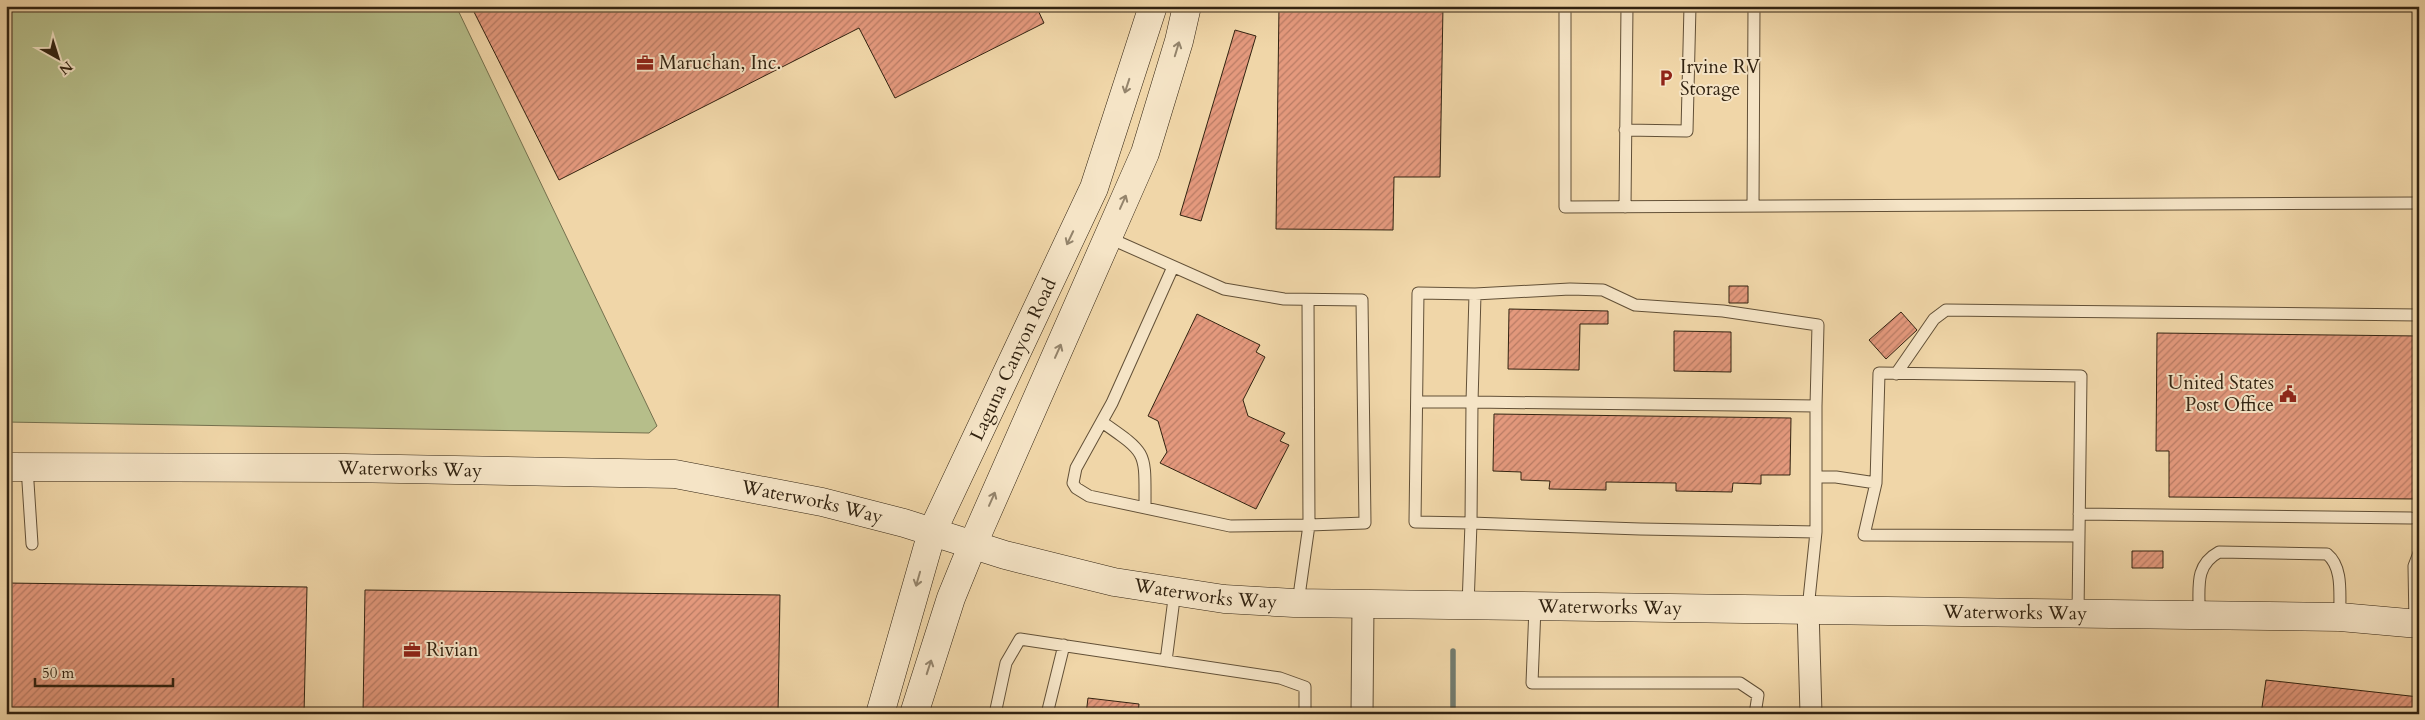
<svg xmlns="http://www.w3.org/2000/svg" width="2425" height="720" viewBox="0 0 2425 720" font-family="Cardo,serif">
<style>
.green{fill:#b6be8a;stroke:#74704e}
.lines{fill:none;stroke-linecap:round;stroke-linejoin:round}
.stream{stroke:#727c70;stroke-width:5.5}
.building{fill:url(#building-hatch);stroke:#322311}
.lane-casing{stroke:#625037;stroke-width:13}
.street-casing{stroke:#625037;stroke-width:23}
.secondary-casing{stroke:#322311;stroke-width:29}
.lane{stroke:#f5e4c6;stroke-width:11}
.street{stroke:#f5e4c6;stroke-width:21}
.secondary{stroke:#f5e4c6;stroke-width:28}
.oneway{stroke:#94846c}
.labels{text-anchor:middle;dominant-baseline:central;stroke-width:4;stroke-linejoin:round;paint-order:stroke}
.poi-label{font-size:19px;fill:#322311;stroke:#f5e4c6;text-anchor:start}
.street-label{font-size:19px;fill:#322311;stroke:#f5e4c6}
</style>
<defs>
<pattern id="building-hatch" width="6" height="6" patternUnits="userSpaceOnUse" patternTransform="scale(1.25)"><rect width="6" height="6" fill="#e4997d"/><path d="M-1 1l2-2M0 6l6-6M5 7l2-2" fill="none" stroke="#b97c65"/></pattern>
</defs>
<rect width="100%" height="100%" fill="#f0d6a8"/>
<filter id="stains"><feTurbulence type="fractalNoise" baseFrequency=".004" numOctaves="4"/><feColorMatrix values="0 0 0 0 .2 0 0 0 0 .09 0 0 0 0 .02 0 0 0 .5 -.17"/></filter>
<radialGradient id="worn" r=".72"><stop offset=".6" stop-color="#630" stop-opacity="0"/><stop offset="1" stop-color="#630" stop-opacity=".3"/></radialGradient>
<!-- green -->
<path class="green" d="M6 6H456L657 426 649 433 6 422Z"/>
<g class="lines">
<!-- stream -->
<path class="stream" d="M1453 714V651"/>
</g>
<!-- building -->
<path class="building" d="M471 6H1036L1044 23 895 98 859 28 559 180Z
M1279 6H1443L1440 177H1394L1393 230 1276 229Z
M1235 30 1256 36 1201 221 1180 215Z
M1729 286H1748V303H1729Z
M1509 309 1608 311V324H1580L1579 370 1508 369Z
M1901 312 1917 330 1886 359 1869 340Z
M1197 314 1260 345 1256 352 1265 357 1243 400 1248 416 1285 433 1280 441 1289 445 1256 509 1160 463 1167 452 1158 421 1148 416Z
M1674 331 1731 332V372L1674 371Z
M2157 333 2419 336V499L2169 497V451H2156Z
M1494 414 1791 418 1790 475H1761V484L1733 483 1732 492 1676 491V483L1606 482V490L1549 489 1550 481 1521 480V472L1493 471Z
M2132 551H2163V568H2132Z
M6 583 307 587 304 714H6Z
M365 590 780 595 778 714H363Z
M2266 680 2419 697V714H2261Z
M1088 698 1139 704 1138 714H1086Z"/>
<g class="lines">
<!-- lane casing -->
<g class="lane-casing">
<path id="lane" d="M1565 6V207L2419 203
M1625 130 1687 131 1690 6
M1753 206 1754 6
M1625 207 1627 6
M1107 237 1224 289 1284 299 1362 300 1365 523 1309 525 1298 603
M1173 267 1112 403 1076 468 1073 483 1076 488 1089 496 1230 526 1309 525 1308 300
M1475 294 1570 289 1603 290 1635 305 1723 311 1818 325 1816 406
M1896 374 1934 319 1946 310 2419 315
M1418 402H1472L1475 294 1418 293 1415 522 1471 523 1472 402 1816 406V532
M1102 422C1148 454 1145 451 1145 506
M27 467 32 544
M1816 477H1836L1876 483
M2079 514 2411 518
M1468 606 1471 523 1640 529 1816 532 1808 609
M1535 607 1532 683H1740L1758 695 1755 714
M2078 614 2081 376 1879 373 1876 483 1864 535 2079 536
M2199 616C2200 590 2193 566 2219 552L2327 554C2344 568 2339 596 2340 617
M2415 624 2414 566 2419 553
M1166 661 1175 591
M995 714 1006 663 1020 639 1280 678 1305 687V714
M1047 714 1064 645"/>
</g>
<!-- street casing -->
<g class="street-casing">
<path id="street" d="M1808 609 1811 714
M1362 714 1363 605"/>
</g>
<!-- secondary casing -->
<g class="secondary-casing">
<g id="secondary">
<path id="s1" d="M6 467 345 468 675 474 822 502 904 523 1005 555 1114 582 1224 599 1294 603 2340 617 2419 624"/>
<path id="s2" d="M880 714 932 532 1094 188 1153 6"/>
<path d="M914 714 951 598 973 544 1145 153 1179 41 1187 6"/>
</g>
</g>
<!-- lane -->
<use href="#lane" class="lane"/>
<!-- street -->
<use href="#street" class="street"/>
<!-- secondary -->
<use href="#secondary" class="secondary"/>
</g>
<!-- one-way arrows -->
<defs><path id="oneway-shaft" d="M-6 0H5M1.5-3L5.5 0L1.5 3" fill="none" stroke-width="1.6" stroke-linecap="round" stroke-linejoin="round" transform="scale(1.25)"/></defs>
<g class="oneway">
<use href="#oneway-shaft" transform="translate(1177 49) rotate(-73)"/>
<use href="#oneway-shaft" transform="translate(1127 86) rotate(108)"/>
<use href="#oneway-shaft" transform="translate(1123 202) rotate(-66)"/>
<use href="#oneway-shaft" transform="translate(1070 238) rotate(115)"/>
<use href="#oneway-shaft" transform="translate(1058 351) rotate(-66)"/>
<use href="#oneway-shaft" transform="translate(992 499) rotate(-66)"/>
<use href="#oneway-shaft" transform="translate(918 579) rotate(106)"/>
<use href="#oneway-shaft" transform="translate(929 667) rotate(-72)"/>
</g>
<!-- icons -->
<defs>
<g id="office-bare" transform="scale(1.35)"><path d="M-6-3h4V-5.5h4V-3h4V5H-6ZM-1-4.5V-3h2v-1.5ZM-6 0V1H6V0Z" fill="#8f2418" stroke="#f5e4c6" stroke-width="2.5" paint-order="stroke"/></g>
<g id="parking-bare" transform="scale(1.35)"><path d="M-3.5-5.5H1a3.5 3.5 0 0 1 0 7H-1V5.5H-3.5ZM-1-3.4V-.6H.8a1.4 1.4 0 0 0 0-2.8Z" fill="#8f2418" stroke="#f5e4c6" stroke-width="2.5" paint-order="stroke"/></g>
<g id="civic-bare" transform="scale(1.35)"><path d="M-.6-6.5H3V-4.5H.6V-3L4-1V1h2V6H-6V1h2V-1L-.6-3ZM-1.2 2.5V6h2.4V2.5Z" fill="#8f2418" stroke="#f5e4c6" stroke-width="2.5" paint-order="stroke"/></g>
</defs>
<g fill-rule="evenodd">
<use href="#office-bare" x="645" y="63"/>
<use href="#parking-bare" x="1666" y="78"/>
<use href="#civic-bare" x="2288" y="394"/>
<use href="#office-bare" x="412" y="650"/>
</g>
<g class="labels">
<!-- poi labels -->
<g class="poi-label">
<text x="659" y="63">Maruchan, Inc.</text>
<text x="1680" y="67">Irvine RV<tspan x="1680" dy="22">Storage</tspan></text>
<text x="2274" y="383" text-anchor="end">United States<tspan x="2274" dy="22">Post Office</tspan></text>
<text x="426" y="650">Rivian</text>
</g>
<!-- street labels -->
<g class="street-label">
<text stroke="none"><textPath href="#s2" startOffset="380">Laguna Canyon Road</textPath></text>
<text stroke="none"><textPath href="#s1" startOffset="404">Waterworks Way</textPath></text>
<text stroke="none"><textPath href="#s1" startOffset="809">Waterworks Way</textPath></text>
<text stroke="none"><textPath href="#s1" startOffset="1214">Waterworks Way</textPath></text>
<text stroke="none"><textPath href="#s1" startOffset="1619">Waterworks Way</textPath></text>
<text stroke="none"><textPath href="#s1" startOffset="2024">Waterworks Way</textPath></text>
</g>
</g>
<!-- margin -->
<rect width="2425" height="720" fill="none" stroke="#f0d6a8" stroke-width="25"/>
<rect x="8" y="8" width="2410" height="705" fill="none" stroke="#322311" stroke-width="2.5"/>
<rect x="12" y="12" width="2400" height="695" fill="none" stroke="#322311"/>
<!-- north arrow -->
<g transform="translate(58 58) rotate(141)" stroke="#f5e4c6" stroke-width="4" paint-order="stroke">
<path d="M0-4L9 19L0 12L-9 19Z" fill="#322311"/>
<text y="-8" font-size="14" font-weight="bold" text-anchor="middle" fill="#322311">N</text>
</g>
<!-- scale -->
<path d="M35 678v8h138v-8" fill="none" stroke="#322311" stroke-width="2.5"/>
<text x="42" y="678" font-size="15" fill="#322311" stroke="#f5e4c6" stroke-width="4" paint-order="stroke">50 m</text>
<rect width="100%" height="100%" filter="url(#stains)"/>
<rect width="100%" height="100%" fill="url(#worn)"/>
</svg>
